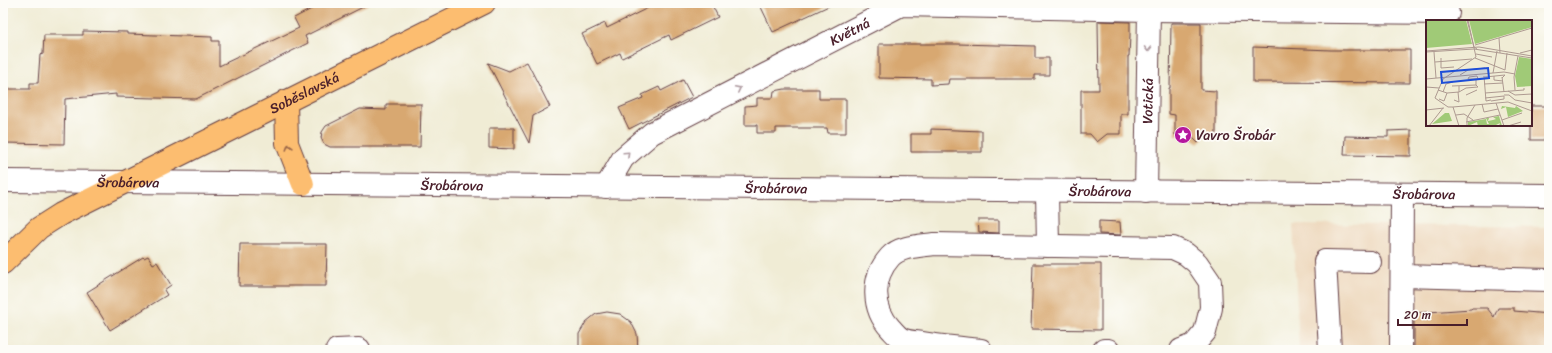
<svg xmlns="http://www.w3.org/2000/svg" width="1552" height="353" viewBox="0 0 1552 353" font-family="Sriracha,sans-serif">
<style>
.built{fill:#edd7bb}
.building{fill:#d8a871}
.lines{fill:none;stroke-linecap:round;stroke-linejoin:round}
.minor-casing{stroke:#633e44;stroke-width:24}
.major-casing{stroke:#633e44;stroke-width:24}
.minor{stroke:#fff;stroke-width:22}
.major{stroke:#fcbd6f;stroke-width:22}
.oneway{stroke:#ae9aa0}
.oneway2{stroke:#9a664a}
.labels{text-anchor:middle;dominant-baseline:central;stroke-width:3.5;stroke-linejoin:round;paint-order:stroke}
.street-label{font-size:14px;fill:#4a1f2b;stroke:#fdfcf7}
.poi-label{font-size:14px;fill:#4a1f2b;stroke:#fdfcf7;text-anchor:start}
.inset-road{fill:none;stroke:#ae9a91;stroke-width:1}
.view{fill:#1d4ed8;fill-opacity:0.15;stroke:#1d4ed8;stroke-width:2}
.inset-edge{fill:none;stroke:#4a1f2b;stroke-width:2}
</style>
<rect width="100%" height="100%" fill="#fdfcf7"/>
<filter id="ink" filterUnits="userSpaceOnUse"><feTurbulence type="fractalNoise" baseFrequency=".025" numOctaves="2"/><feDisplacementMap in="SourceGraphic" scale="8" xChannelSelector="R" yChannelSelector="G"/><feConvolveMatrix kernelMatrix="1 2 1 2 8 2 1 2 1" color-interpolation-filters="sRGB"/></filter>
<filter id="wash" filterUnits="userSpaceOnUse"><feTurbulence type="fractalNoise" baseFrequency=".012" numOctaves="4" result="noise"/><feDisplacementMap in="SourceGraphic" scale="16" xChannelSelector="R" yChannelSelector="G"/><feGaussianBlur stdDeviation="0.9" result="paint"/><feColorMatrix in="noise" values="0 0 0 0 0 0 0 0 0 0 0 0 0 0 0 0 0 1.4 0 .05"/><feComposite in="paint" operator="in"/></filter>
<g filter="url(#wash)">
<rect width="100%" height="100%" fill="#f0ecd5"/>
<!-- built -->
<path class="built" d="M1293 224 1549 227V350H1299Z"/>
<g id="blocks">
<!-- building -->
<path class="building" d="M323 3H371L305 36 308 43 196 99 116 97V94L65 99 64 144 3 143V89H30V83H38L40 55 43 54 44 35H83V31L127 32V34L212 37V41H219V66L299 28 294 18Z
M658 3H711L718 17 671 40 669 35 622 58 620 53 597 64 582 34 605 23 607 28Z
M759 3H835L773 32Z
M1098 21 1130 22V35L1129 56H1128V114H1121V134H1107L1097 142 1090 134H1081V90H1099Z
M1171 23H1201V90L1216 91V136H1205L1198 143 1190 135H1175V115L1169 114V88H1170Z
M879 44H957L1035 46V58H1049V75H1035V79H949L948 84 931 85V79L879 78Z
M1253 47 1331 50H1410V83L1253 82Z
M527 62 550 107 533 116 529 143 488 63 509 71Z
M683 80 692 97 629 129 619 108 643 98 642 95 659 87 661 91Z
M785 89H819V99H846V133H828L827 128H776V133H757V125H745V106L757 105V98H773L774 91Z
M386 104H421L420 147H330L324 144 321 138 322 132 326 126 360 109 386 110Z
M1531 106H1549V140H1531Z
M489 128H514V149L489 148Z
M931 129 982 131V152H911V134H931Z
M1411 130V156L1344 155 1345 136 1388 137V131Z
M978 220H999V233L979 232Z
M1099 221 1120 222 1121 235 1099 234Z
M240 244H327L326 286H239Z
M148 256 153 264 157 262 171 285 164 290 167 295 110 330 87 292 143 257 144 258Z
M1033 264H1101V330L1031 329Z
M1472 308H1487L1494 317 1498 308H1514V311L1549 314V350H1414V313L1471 309Z
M607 312 620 314 631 322 637 334 638 350H579V334L586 322 596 314Z"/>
</g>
</g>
<g filter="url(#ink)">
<use href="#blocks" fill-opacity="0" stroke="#633e44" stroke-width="1"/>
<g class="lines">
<!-- minor casing -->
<g class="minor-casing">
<g id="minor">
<path id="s1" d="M3 181 1549 195"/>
<path id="s2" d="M606 187 623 158 652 133 901 5 1149 10 1448 13"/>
<path d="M1047 191 1048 246"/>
<path id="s3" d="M1146 192 1149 10"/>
<path d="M1402 276 1549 280"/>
<path d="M337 350 359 349"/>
<path d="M981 350C962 348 942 346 923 343 917 342 908 342 902 339 898 337 894 332 891 329 872 309 871 278 890 257 900 246 920 246 934 244L1173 248 1186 254 1197 263 1210 282 1211 308 1205 332 1194 345 1181 350"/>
<path d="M1104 350H1108"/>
<path d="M1330 350 1325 261 1370 262"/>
<path d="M1401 350 1402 194"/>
</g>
</g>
<!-- major casing -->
<g class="major-casing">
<g id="major">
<path d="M286 101 287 143 303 184"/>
<path id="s4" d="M3 263 39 228 61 214 484 3"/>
</g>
</g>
<!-- minor -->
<use href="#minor" class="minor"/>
<!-- major -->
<use href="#major" class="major"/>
</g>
<!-- one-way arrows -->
<defs><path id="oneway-chevron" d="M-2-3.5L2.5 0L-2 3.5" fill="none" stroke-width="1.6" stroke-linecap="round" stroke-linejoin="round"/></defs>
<g class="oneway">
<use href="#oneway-chevron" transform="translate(1148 49) rotate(91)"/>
<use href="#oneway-chevron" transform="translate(738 89) rotate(-27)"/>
<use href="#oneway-chevron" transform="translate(627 154) rotate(-43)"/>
</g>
<use class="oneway2" href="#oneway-chevron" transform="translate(289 147) rotate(-107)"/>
</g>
<!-- icons -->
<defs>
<g id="sight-disc" transform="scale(0.9)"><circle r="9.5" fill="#b5179e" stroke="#fdfcf7"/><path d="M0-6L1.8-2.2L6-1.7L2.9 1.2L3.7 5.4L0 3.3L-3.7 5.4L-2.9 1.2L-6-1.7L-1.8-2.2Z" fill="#fff"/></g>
</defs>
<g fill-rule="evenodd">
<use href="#sight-disc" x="1183" y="135"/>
</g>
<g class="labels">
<!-- street labels -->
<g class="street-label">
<text stroke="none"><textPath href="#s2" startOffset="294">Květná</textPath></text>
<text stroke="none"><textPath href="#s4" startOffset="348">Soběslavská</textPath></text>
<text stroke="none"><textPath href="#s3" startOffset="91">Votická</textPath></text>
<text stroke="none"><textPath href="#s1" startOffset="125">Šrobárova</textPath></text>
<text stroke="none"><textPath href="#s1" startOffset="449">Šrobárova</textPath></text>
<text stroke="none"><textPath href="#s1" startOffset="773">Šrobárova</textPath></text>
<text stroke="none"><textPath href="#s1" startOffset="1097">Šrobárova</textPath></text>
<text stroke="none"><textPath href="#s1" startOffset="1421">Šrobárova</textPath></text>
</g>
<!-- poi labels -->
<g class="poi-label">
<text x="1196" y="135">Vavro Šrobár</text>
</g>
</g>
<!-- overview -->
<g transform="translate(1426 20)">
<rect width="106" height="106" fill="#f0ecd5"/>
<path d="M0 0H40L46 24 0 28ZM43 0H106V7L49 24ZM93 37 106 39V66L91 67 89 56ZM76 86 89 88 90 86 97 91 82 97 80 87 75 89ZM19 93H23L26 101 6 104ZM73 96 76 106H73L74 103 70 105 72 106H52L51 102 42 106V102L60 99 61 104H63L60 98H63L62 101 67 100 70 99 67 97Z" fill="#a0ca77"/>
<path class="inset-road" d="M41 0 48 27 51 29M73 18 74 33M49 25 106 8M0 31 53 27 106 36M0 32 48 29 106 38M8 32 10 58M94 33 106 30M50 34 66 37M15 38V48L28 47M49 38 79 50M9 42 46 39M79 50 81 33M67 53 71 31M34 55 42 50 59 48M51 56 52 59H42L43 57ZM58 56 60 81 65 80M68 56V60L77 61M59 57 79 55 76 58M76 57 78 72M0 59 78 52 89 54M58 64 77 63M26 66 50 65V60M0 67 13 68M12 70 21 73 18 81 13 79M89 70 88 57 92 36M82 71 89 75 106 74M17 72 20 64 27 62M33 72 40 68 52 67 50 65M21 73 33 72V66M59 73 98 70V68M40 75 51 70M78 75H83L89 80 106 83M59 78 78 76M28 80 33 82 32 72M65 81 78 79V76M70 83 78 106M56 84 58 92 72 89M27 87 82 82 106 91M0 90 18 88M30 95 38 94 47 100M76 100 96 93M40 102 74 95M3 106 17 88M33 106 27 87H22L9 78 17 59 50 37 42 0M41 106V98L49 85M82 106 95 102"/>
<path class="view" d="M62 48 63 58 16 63 15 52Z"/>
<rect width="106" height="106" class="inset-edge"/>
</g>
<!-- margin -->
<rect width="1552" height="353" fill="none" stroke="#fdfcf7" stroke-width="16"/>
<!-- scale -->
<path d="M1398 319v6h69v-6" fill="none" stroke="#4a1f2b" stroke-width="2"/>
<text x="1404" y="319" font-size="12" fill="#4a1f2b" stroke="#fdfcf7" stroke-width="3" paint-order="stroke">20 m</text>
</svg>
